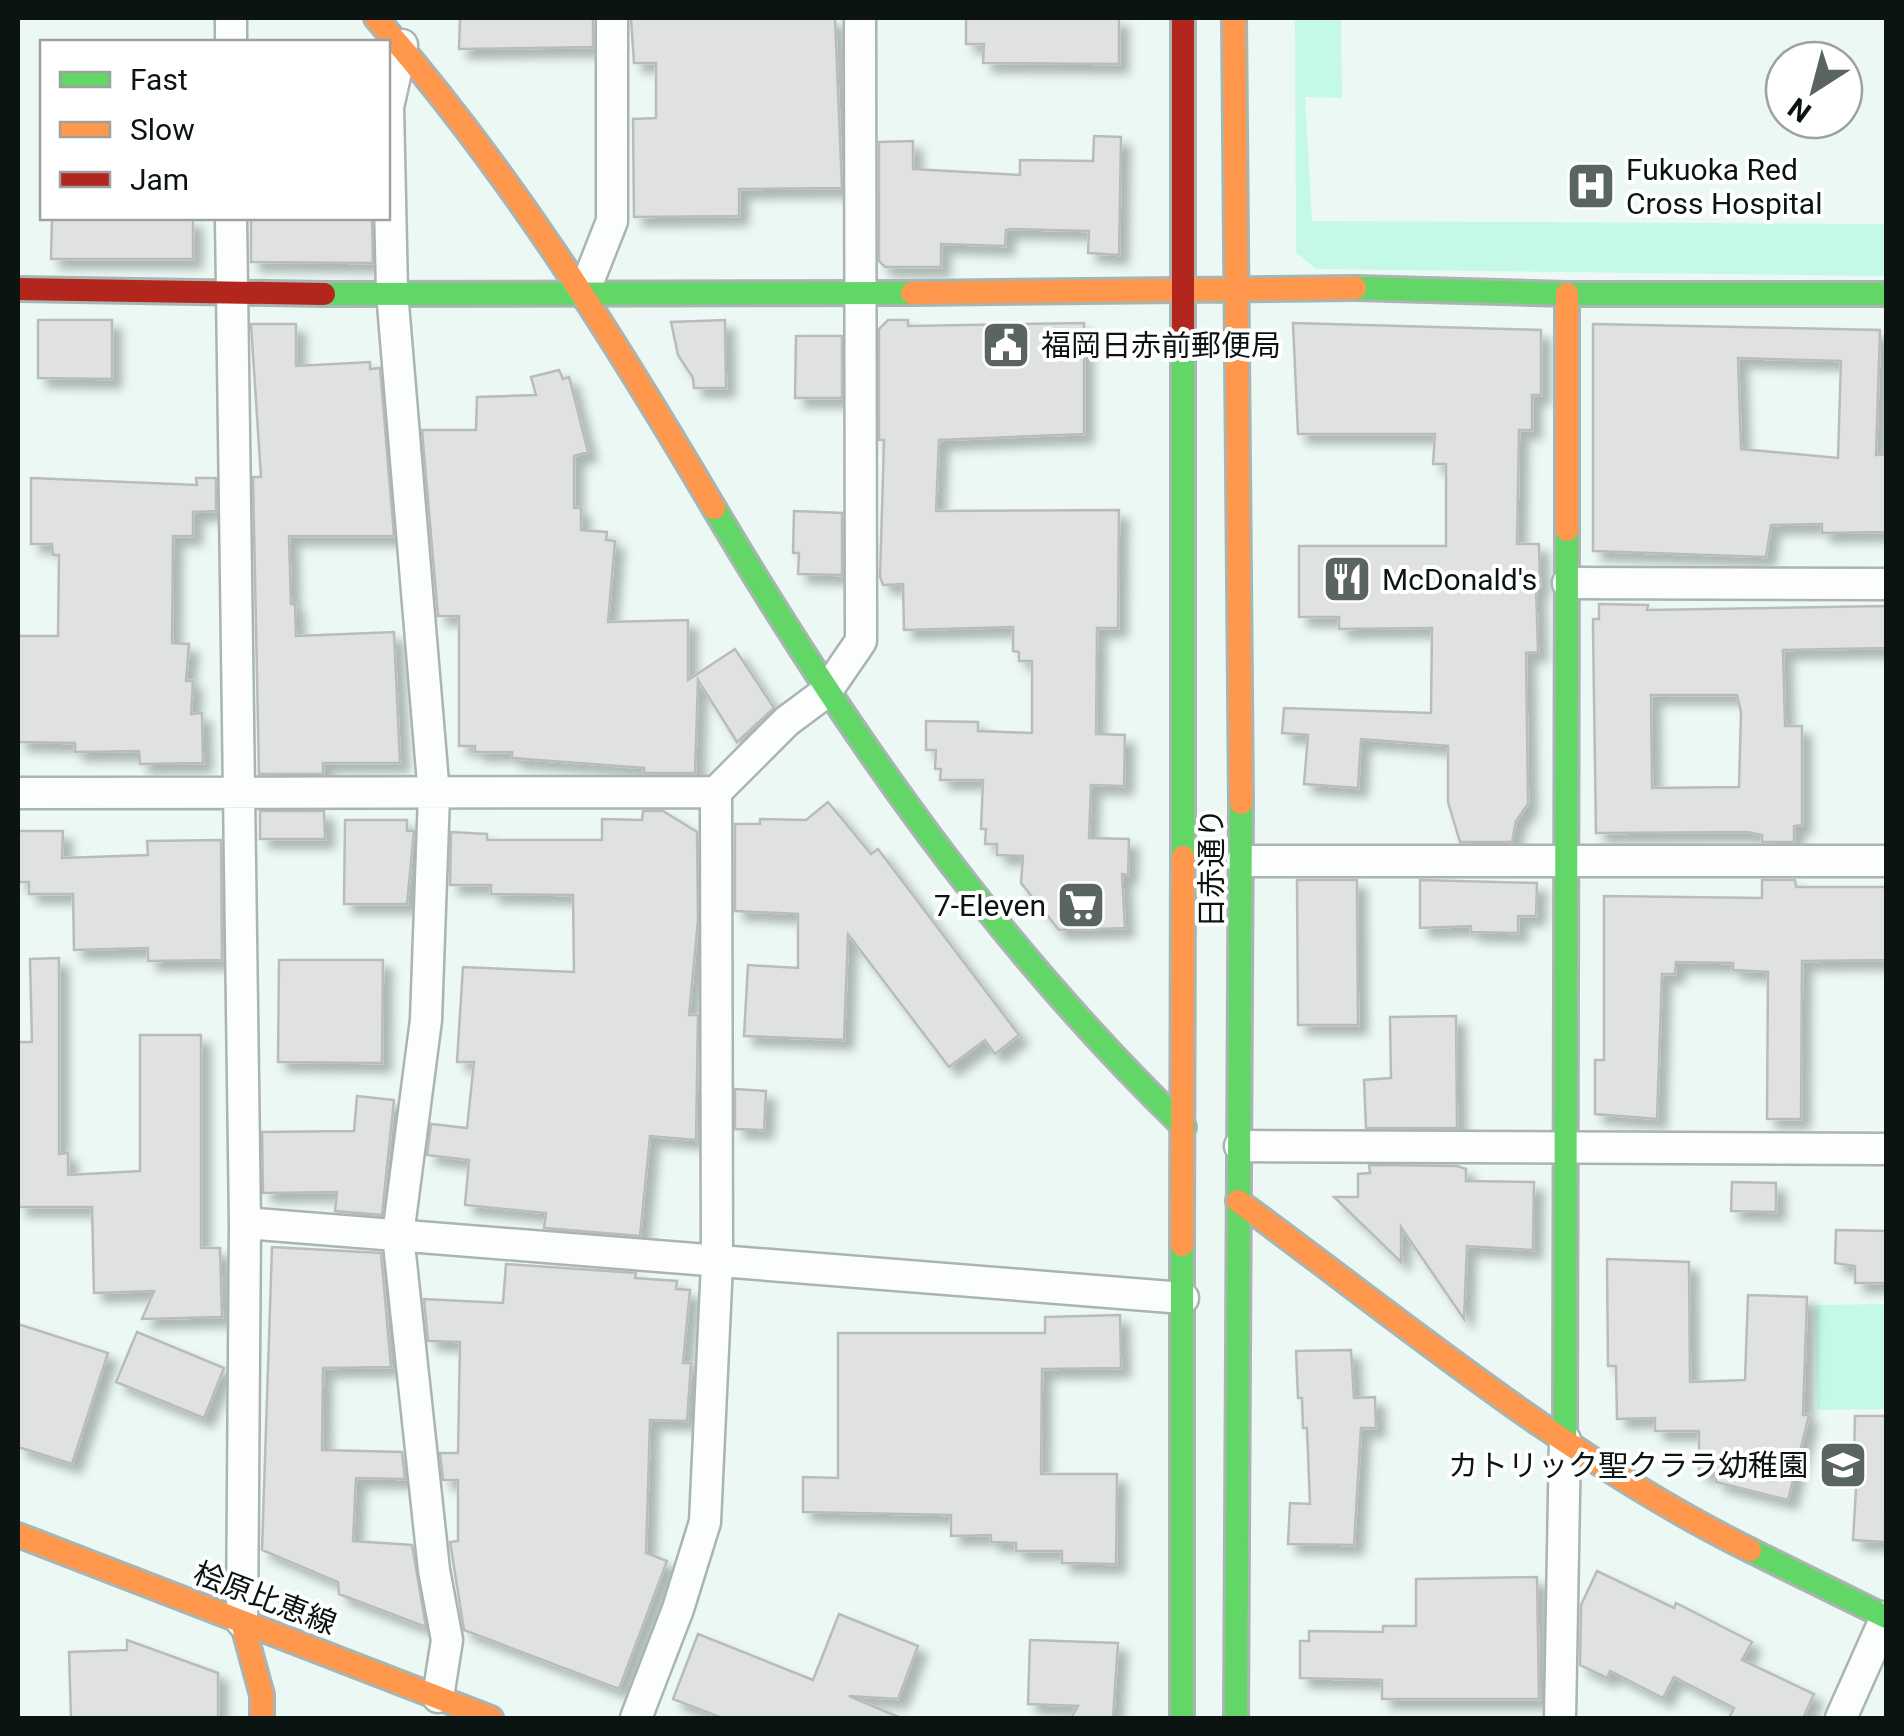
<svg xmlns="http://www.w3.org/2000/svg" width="1904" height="1736" viewBox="0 0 1904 1736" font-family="Roboto,'Noto Sans JP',sans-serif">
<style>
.green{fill:#c4f9ea}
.building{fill:#e0e2e2;stroke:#babcbb;stroke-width:2.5;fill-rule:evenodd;filter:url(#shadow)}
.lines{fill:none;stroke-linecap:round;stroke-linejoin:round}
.street-casing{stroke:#aab4b1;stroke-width:35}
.fast-casing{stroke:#aab4b1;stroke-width:28}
.slow-casing{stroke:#aab4b1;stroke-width:28}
.jam-casing{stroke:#aab4b1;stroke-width:28}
.street{stroke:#fcfefd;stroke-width:30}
.fast{stroke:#63d668;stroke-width:22}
.slow{stroke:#ff974d;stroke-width:22}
.jam{stroke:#b3261e;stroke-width:22}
.labels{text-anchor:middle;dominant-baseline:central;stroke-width:8;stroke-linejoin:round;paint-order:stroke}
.poi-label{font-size:30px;fill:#0c1411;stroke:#fff;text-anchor:start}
.street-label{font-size:30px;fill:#0c1411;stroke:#fff}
</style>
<defs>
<filter id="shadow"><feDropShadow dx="9" dy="9" stdDeviation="5" flood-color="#0004"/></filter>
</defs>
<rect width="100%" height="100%" fill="#ebf8f4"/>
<!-- green -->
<path class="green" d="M1295 18H1341L1342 98 1305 97 1312 221 1886 224V276L1316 269 1296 252Z
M1886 1304V1409L1817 1410 1815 1305Z"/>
<!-- building -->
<path class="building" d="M460 18H593V47L459 49Z
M631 18H835L842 188 739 189V216L634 217 633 119 656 118V63H634Z
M966 18H1119V64L983 63 984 44H966Z
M1094 136 1121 137 1119 255 1088 253 1089 231 1011 229 1006 230 1005 246 941 244V267H885L879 261V142L913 141V169L1020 175V160L1093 161Z
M52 218 193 219V259H51Z
M251 218H372L373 263 251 262Z
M38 320H112V379L38 378Z
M725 320 726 388H694L693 378 678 355 671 322Z
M888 320H908V326L1084 323V434L939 440 936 511 1119 510 1118 628H1097L1096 734 1125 735 1124 786 1091 785 1089 838 1129 839 1128 875 1122 874 1125 928 1059 930 1021 883 1023 856 997 855V844H985L986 829H981L983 780H940L941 769H935L936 750H926V721L978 722V731L1032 733V661H1019V652L1013 651V627L904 630 903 584 883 585 880 577 884 440H879V329Z
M1293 323 1541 330V395H1532V430H1519L1517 544H1539L1540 587H1536L1538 652 1526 653 1528 804 1516 821 1512 842H1460L1448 802V746L1361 739 1358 788 1304 784 1308 735 1282 733 1284 708 1431 713 1432 628 1339 629V617H1299V546H1446V464H1433L1435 434H1298Z
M251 324H296V366L370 362V369L380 368 394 536H289L291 604H295L296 636 394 632 400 763H323V774H259L253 477H261Z
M1593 324 1880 330 1876 455 1886 454V532L1822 533V524L1771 525 1766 557 1593 551ZM1738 358 1841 361 1838 458 1741 449Z
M796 336H842V398H795Z
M559 370 563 379 569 377 588 452 574 456V508H581V530L607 532 606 540 615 541 608 622 688 620V680L735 649 774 708 737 742 698 680 695 773H644V768L512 758V752H475V746H459V616H438L422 430H476L477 397 536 395 531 377Z
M31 478 197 485 196 478H216V511L193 512V536H173L172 643 189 644 186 681H193L191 714 202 713 203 763 140 764 139 751 75 752V743L18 742V636H58L59 555H53L52 544H31Z
M794 511 842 513V575L798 574 799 553H793Z
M1599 604 1648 605 1647 610 1886 606V648L1783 650 1785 726H1802V825L1794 826V842H1762V835L1747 832 1596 833 1593 630V619H1599ZM1651 695H1737L1741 712 1739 787 1652 788Z
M828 802 871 854 878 849 1019 1035 995 1054 985 1040 949 1067 848 934 844 1040 744 1036 748 965 798 968V914L735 911V824H760V819L806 820Z
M260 811H324L325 839H260Z
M643 811H663L697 832 698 920 689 1015H698L696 1140 650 1136 640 1236 544 1228 546 1213 465 1205 469 1160 427 1155 431 1124 467 1128 474 1062H457L463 967 574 972 573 895 491 894V885H450L451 832 487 834V840H602V819L642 820Z
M345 820H407V831H414L407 904H344Z
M18 831H63L62 858 148 855 147 841 221 840 222 960 148 961V948L74 950 73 894H29V882H18Z
M1297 880H1357L1358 1025H1298Z
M1420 880 1537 883 1536 916H1518V933L1471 932V926L1420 928Z
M1762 880H1795L1796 887H1886V960L1802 961 1801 1119H1767L1768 972 1733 970V963L1676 962 1675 974H1662L1657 1119 1595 1114V1060H1604V896L1762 898Z
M59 958V1154L68 1153V1175L140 1171V1035H201V1248H220L222 1317 142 1319 154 1291 94 1293 92 1207H18V1042H32L30 959Z
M279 960H383L382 1063 278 1062Z
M1456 1016 1457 1128H1366L1364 1080 1391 1078 1390 1017Z
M735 1089 766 1091 764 1130 735 1129Z
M357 1096 394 1100 382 1215 335 1211 337 1192 263 1193 262 1132 354 1131Z
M1369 1165 1457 1166 1466 1169V1181L1534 1182 1533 1250 1467 1246 1464 1319 1401 1227V1262L1334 1197H1358V1174L1370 1173Z
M1732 1182 1776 1183V1212L1731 1211Z
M1836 1230 1886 1231V1283H1855V1266L1835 1263Z
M272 1247 381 1253 391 1367 323 1368 322 1450 402 1452 405 1479 356 1478 353 1541 412 1545 426 1627 339 1594 338 1582 262 1550Z
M1607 1259 1689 1262 1690 1382 1745 1380 1748 1295 1807 1297 1803 1415H1809L1788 1500 1716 1482V1473H1699V1431H1655V1418L1617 1419 1616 1366H1608Z
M506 1264 636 1273 635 1278 677 1281 676 1289 690 1290 683 1363H691L687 1421 650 1420 646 1553 667 1561 619 1689 464 1630 450 1542 458 1541V1480H443L440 1453H458L460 1342 428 1341 424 1299 503 1303Z
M1120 1315 1121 1368 1042 1369 1041 1474H1117L1116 1564 1062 1563V1551H1016V1543L991 1542V1535L951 1536V1515L803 1512V1477L838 1478V1333H1045V1317Z
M18 1324 108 1353 72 1464 18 1447Z
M137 1332 224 1368 204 1418 116 1382Z
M1351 1350 1354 1398 1375 1397 1376 1428H1361L1354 1545 1288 1544 1290 1503 1310 1504 1307 1428H1303L1302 1398H1298L1296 1351Z
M1855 1416H1886L1885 1542 1853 1540 1858 1457H1854Z
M1597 1571 1674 1608 1676 1603 1752 1642 1742 1660 1814 1694 1803 1718H1729L1734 1708 1674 1677 1663 1698 1610 1671 1607 1678 1580 1665 1581 1605Z
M1537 1577 1539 1699H1382V1680L1300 1678V1641H1309V1631L1383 1632V1626H1416V1579Z
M839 1614 918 1646 898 1699 849 1696 901 1718H722L673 1699 698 1634 813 1680Z
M127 1640 218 1673V1718H71L69 1652 127 1650Z
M1030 1640 1118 1643 1113 1718H1071L1078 1706 1028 1704Z"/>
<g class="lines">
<!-- street casing -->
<g class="street-casing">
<path id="street" d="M231 18V42
M402 45 388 107 392 292 434 795 426 1020 398 1235 434 1570 447 1640 438 1697
M231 218 245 1223 242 1622
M584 292 612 221V18
M1568 583 1886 584
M18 793 716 792 787 721 826 692 861 641 860 18
M1242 861H1886
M1240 1146 1886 1149
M245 1223 1183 1298
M636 1718 678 1609 705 1522 717 1263 716 792
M1560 1718 1565 1440
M1841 1718 1886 1617"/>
</g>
<!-- fast casing -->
<g class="fast-casing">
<path id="fast" d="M1355 288 1567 294H1886
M324 294 912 293
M714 508C848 734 994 943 1184 1127
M1183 857V350
M1565 1440 1567 530
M1750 1550 1886 1617
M1182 1718V1245
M1236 1718 1241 803"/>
</g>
<!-- slow casing -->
<g class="slow-casing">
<path id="slow" d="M376 18C508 169 612 335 714 508
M1234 18 1241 803
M912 293 1355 288
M1567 530V294
M1238 1201C1403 1322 1566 1459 1750 1550
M1182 1245 1183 857
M18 1535 491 1718
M242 1622 262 1695V1718"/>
</g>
<!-- jam casing -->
<g class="jam-casing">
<path id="jam" d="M18 289 324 294
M1183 350V18"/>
</g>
<!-- street -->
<use href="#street" class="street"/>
<!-- fast -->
<use href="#fast" class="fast"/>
<!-- slow -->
<use href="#slow" class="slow"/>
<!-- jam -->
<use href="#jam" class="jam"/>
</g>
<!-- icons -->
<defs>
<g id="hospital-square" transform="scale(2.5)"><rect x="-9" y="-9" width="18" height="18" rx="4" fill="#5a6460" stroke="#fff"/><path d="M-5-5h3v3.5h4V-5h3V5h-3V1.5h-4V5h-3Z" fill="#fff"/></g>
<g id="civic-square" transform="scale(2.5)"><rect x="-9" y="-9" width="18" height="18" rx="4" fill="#5a6460" stroke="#fff"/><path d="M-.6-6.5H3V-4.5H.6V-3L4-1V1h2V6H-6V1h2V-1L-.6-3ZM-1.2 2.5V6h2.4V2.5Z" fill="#fff"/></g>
<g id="restaurant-square" transform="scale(2.5)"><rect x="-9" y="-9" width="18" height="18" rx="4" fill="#5a6460" stroke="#fff"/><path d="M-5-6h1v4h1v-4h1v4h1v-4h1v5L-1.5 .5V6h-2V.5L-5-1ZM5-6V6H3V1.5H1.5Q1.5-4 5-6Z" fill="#fff"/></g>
<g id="supermarket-square" transform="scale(2.5)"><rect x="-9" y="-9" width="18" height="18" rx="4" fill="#5a6460" stroke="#fff"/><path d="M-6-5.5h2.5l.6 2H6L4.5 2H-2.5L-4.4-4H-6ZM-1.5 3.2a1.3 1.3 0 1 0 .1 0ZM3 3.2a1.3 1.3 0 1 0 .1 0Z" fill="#fff"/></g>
<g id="school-square" transform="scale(2.5)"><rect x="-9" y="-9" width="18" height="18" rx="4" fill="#5a6460" stroke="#fff"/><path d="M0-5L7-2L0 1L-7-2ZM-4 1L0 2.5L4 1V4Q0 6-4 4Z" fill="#fff"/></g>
</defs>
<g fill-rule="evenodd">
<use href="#hospital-square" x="1591" y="186"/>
<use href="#civic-square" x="1006" y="345"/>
<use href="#restaurant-square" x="1347" y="579"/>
<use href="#supermarket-square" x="1081" y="905"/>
<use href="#school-square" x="1843" y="1465"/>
</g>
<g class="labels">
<!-- poi labels -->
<g class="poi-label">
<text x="1626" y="169">Fukuoka Red<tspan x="1626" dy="34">Cross Hospital</tspan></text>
<text x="1041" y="345">福岡日赤前郵便局</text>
<text x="1382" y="579">McDonald's</text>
<text x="1046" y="905" text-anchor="end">7-Eleven</text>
<text x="1808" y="1465" text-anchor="end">カトリック聖クララ幼稚園</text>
</g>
<!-- street labels -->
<g class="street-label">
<text transform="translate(1211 868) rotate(-90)">日赤通り</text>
<text transform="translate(265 1598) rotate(21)">桧原比恵線</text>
</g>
</g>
<!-- border -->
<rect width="1904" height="1736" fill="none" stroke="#0c1411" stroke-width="40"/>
<!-- legend -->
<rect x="40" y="40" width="350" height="180" fill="#ffffff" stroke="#9ea1a0" stroke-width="2.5"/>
<rect x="60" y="72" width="50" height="15" fill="#63d668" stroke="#9ea1a0" stroke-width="2.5"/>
<text x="130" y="90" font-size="30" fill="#0c1411">Fast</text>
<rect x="60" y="122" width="50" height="15" fill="#ff974d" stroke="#9ea1a0" stroke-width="2.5"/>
<text x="130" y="140" font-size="30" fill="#0c1411">Slow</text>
<rect x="60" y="172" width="50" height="15" fill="#b3261e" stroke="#9ea1a0" stroke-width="2.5"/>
<text x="130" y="190" font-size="30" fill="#0c1411">Jam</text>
<!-- north arrow -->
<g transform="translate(1814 90) rotate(216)"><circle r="48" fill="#ffffff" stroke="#9ea1a0" stroke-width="2.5"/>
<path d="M0-8L18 38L0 25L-18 38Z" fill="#5a6460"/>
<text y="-15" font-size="28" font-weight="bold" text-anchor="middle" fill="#0c1411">N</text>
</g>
</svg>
